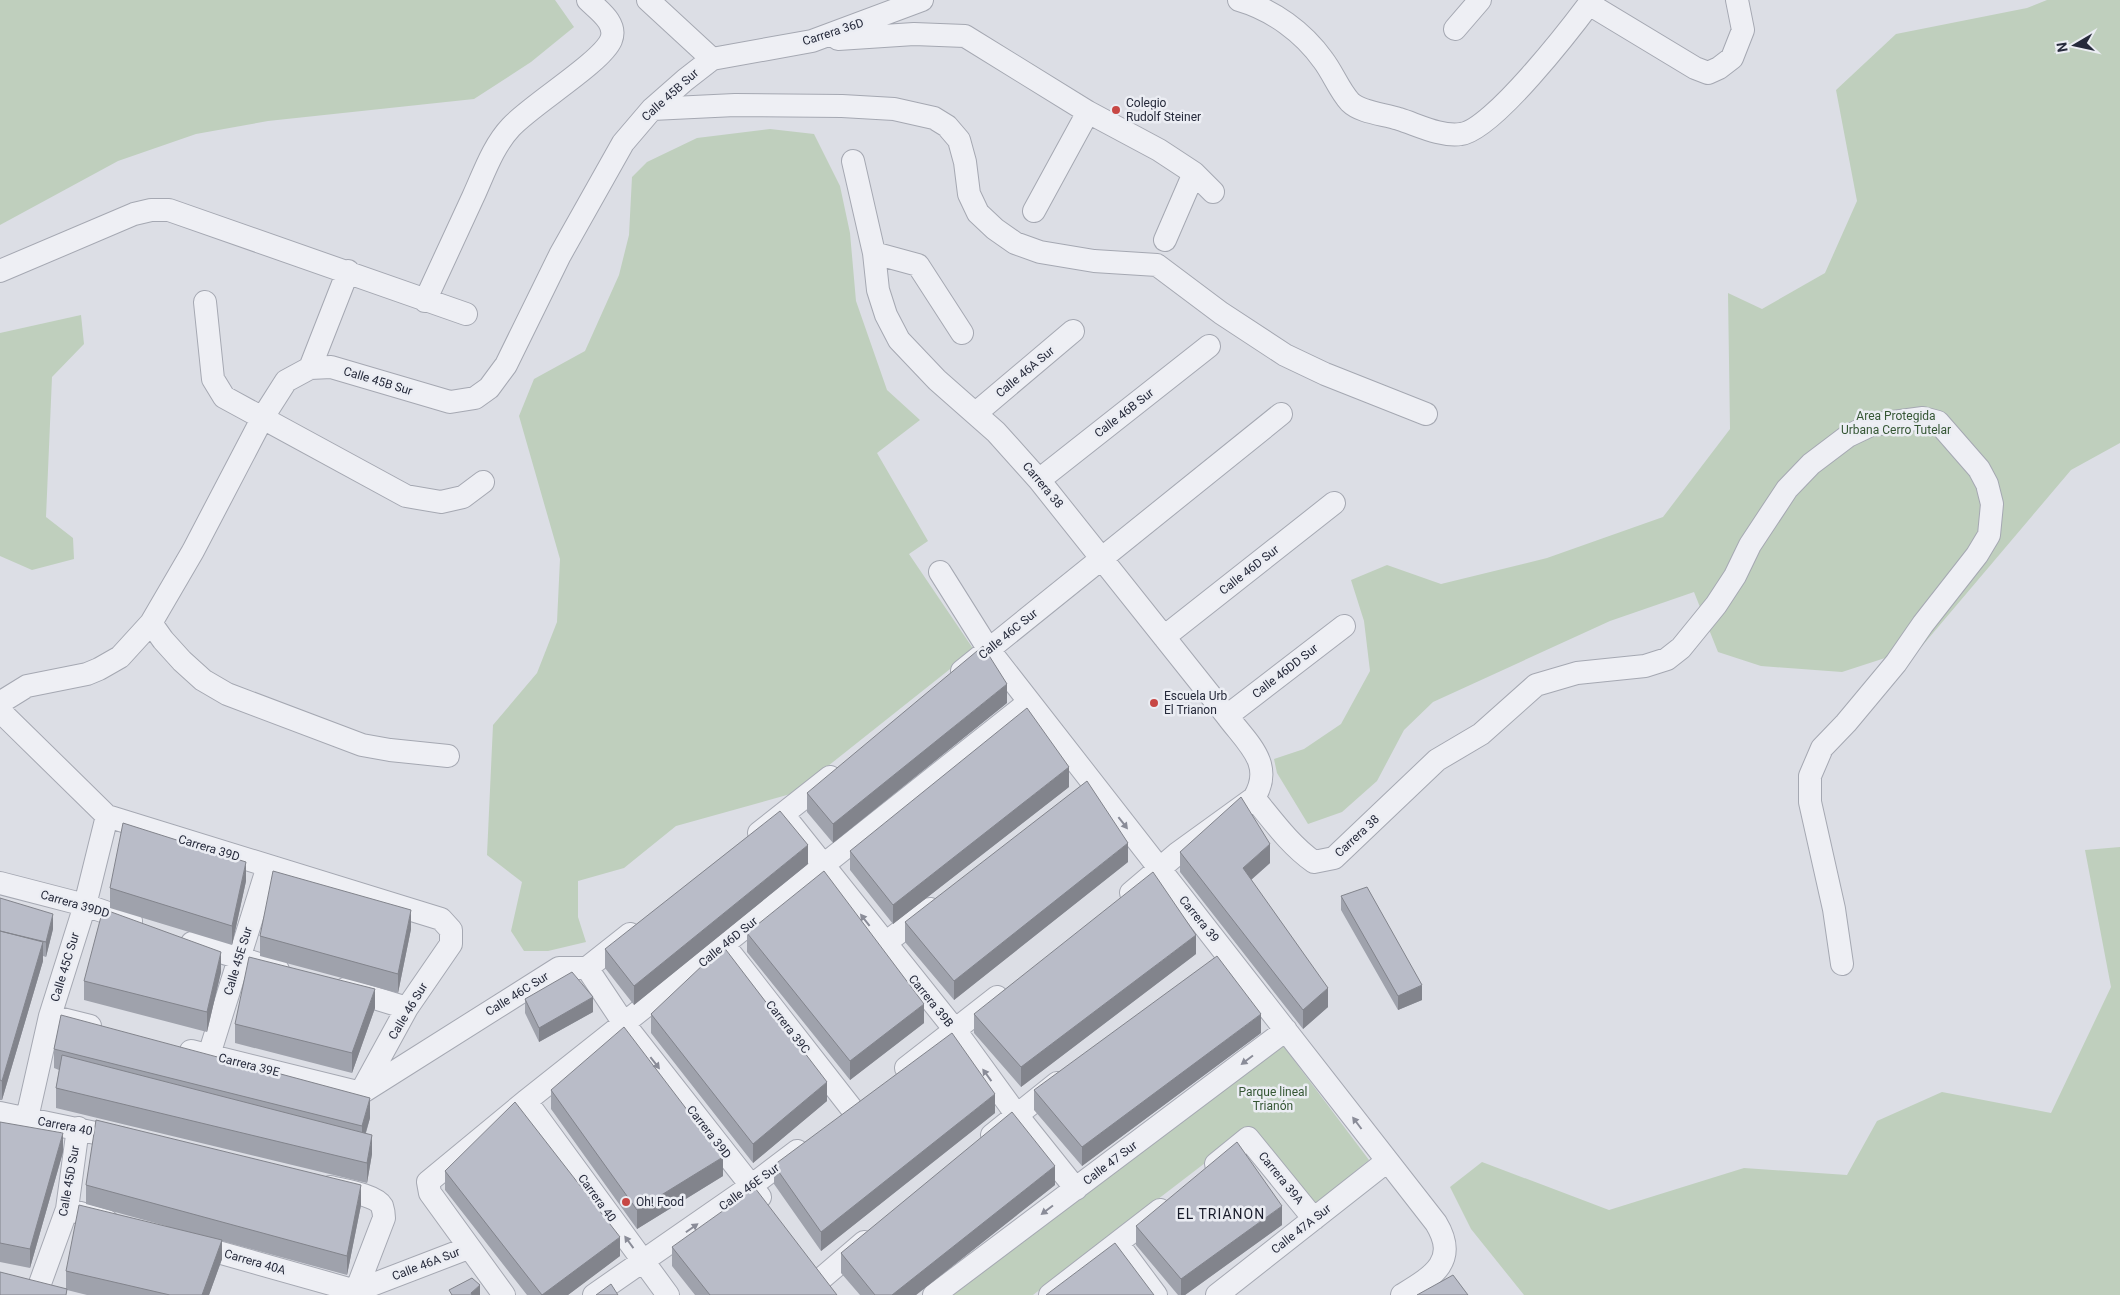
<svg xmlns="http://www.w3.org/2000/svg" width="2120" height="1295" viewBox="0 0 2120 1295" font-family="Roboto,sans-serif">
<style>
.green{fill:#bfcfbd}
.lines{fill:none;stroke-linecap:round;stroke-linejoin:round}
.minor-casing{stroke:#a5a8b2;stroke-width:24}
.minor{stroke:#eeeff4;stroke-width:22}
.wall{fill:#9fa2ac}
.shaded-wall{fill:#82848c}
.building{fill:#b9bcc8;stroke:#82848c}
.oneway{fill:#8a8c98}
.poi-dot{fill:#c74744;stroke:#ebedf3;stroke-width:2}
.labels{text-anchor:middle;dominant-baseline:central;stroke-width:5;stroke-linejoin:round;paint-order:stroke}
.street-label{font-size:12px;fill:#262a3b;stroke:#ebedf3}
.poi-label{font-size:12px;fill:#262a3b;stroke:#ebedf3;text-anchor:start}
.park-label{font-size:12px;fill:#355634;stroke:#ebedf3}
.neighbourhood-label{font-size:14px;letter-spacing:1px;fill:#191c2b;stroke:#ebedf3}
</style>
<rect width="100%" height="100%" fill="#dcdee5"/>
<!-- green -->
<path class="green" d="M0 0H555L574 27 531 62 474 99 268 121 196 134 118 161 0 225Z
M2047 0H2120V443L2071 470 1922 646 1842 672 1761 666 1718 652 1694 592 1610 621 1433 702 1404 730 1377 781 1342 812 1308 824 1277 773 1274 759 1304 749 1341 724 1370 671 1364 621 1351 580 1387 565 1441 584 1547 558 1663 517 1730 429 1728 293 1762 309 1825 273 1857 201 1836 90 1896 34 2027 8Z
M770 129 814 134 840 186 850 233 856 301 887 390 920 420 877 453 928 541 909 554 974 650 794 793 676 826 624 868 578 881V917L586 942 548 951H524L511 931 522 882 487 855 493 725 537 673 557 622 560 559 519 416 534 379 585 351 619 275 629 235 632 177 647 162 697 138Z
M81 315 84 344 52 377 46 517 73 538 74 559 32 570 0 556V333Z
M2120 847V1295H1524L1471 1229 1450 1187 1482 1162 1609 1210 1744 1168 1847 1175 1877 1121 1942 1092 2051 1113 2111 987 2085 850Z
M1281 1043 1369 1160 1312 1207 1248 1130 1033 1295H951Z"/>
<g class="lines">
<!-- minor casing -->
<g class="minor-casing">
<path id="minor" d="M648 0 712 59
M1239 0C1273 10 1303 32 1323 60 1333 73 1339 90 1350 102 1361 113 1385 114 1399 119 1418 125 1441 137 1461 134 1492 131 1572 27 1592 0
M1589 4 1695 68 1708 73 1719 68 1732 58 1743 30 1737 0
M1455 29 1480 0
M838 39 914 34 965 36 1088 112 1159 150 1194 173 1213 192
M652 109 735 105 842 106 894 109 934 118 947 126 959 140 965 162 969 194 978 213 995 229 1015 243 1040 252 1094 261 1157 265 1221 313 1285 355 1325 374 1426 414
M853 161 874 253 878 290 886 315 899 340 937 380 996 432 1039 480 1227 716C1247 743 1275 764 1254 798L1178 853 1131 893
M1034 211 1088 112
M1165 240 1194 173
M874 253 918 265 962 333
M0 271 134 214 151 210H169L466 314
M425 301C441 266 457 231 473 197 484 173 493 146 511 127 531 105 602 62 611 40 618 23 598 10 588 0
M205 302 213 379 224 397 406 496 441 502 463 497 483 482
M310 368 348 271
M976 413 1073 331
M1039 480 1209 346
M940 572 989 650 1436 1223C1459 1261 1433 1276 1402 1295
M151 623 163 640 182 661 203 680 227 694 362 745 390 750 448 756
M1164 637 1334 503
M962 671 1281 414
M0 707 6 699 27 686 87 674 99 669 120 657 151 623 193 551 263 417 286 381 310 368 331 367 450 402 475 398 489 388 506 365 560 255 623 143 652 109 685 80 712 59 812 41 922 0
M0 711 107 816 441 919 451 930V944L407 1008 361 1092
M1227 716 1344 626
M1254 798C1273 821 1290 845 1314 862L1334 858 1437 760 1481 734 1536 685 1577 673 1645 666 1667 659 1681 648 1716 605 1735 576 1750 545 1787 489 1811 464 1848 436 1871 425 1923 418 1938 422 1979 469 1987 484 1992 504 1989 535 1977 555 1923 624 1896 663 1846 723 1822 748 1810 776V802L1834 909 1842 964
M790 823 955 1030 1016 1114 1076 1189
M759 833 830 777
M0 883 85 905 131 921
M192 943 278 970
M884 944 930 909
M724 945 852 1109
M587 968 625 1025 760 1197
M345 989 407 1008
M50 1016 90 1026
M191 1051 361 1093
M209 1055 268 866
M906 1068 997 997
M361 1093 559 968H587L630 934
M526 1101 668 1295
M0 1113 124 1139
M27 1118 50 1016 85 905 107 816
M992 1135 1057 1083
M1216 1164 1248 1138 1314 1219
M67 1209 107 1221
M1118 1244 1156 1295
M193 1245 356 1291 384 1218C384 1215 383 1209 382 1206 376 1195 342 1190 330 1187
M822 1278 864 1242
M38 1289 67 1209 78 1128
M352 1295 356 1291 468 1248
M504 1295 430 1193 428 1182 526 1101 1029 702
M594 1295 751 1186 797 1151
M934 1295 1286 1030
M1050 1295 1160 1210
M1217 1295 1386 1162"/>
</g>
<!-- minor -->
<use href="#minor" class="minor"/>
</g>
<!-- wall -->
<path class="wall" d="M1007 703 833 843 807 812V793Z
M1069 787 893 924 850 870V851Z
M1180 852 1270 863 1251 880 1328 1007 1303 1029 1180 872Z
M1128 862 954 1000 905 942V922Z
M808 864 634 1005 605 968V949Z
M246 881 232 945 110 908V888Z
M1341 896 1422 1000 1398 1010 1341 910Z
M0 898 53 929 46 957 43 956V961L2 1100H0Z
M411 929 398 993 260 956V936Z
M747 933 924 1023 850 1080 747 952Z
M1196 954 1021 1087 974 1033V1014Z
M221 972 207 1032 84 1000V981Z
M525 999 593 1012 539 1042 525 1013Z
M375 1008 352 1073 235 1043V1024Z
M651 1014 827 1101 753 1163 651 1033Z
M1261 1033 1082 1166 1034 1110V1090Z
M54 1049 370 1118 366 1133 372 1154 367 1183 56 1108V1088L59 1070 54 1068Z
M551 1090 723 1176 637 1229 551 1109Z
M995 1113 821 1251 774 1184V1165Z
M0 1122 63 1152 30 1268 0 1262Z
M445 1171 620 1256 568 1295H527L445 1190Z
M86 1185 361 1205 347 1275 222 1241V1259L209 1295H87L67 1290V1295L66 1289V1271L166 1226 86 1204Z
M1055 1185 916 1295H860L841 1273V1253Z
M1282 1225 1185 1295H1178L1136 1245V1226Z
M672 1247 837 1295H695L672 1266Z"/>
<!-- shaded-wall -->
<path class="shaded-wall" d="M1007 684V703L833 843V824Z
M1069 767V787L893 924V905Z
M1128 843V862L954 1000V981Z
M1270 844V863L1243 887V868Z
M808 845V864L634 1005V986Z
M246 862V881L232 945V926Z
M411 910V929L398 993V974Z
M53 914V929L46 957V942Z
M1196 935V954L1021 1087V1067Z
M43 942V961L2 1100V1081Z
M221 952V972L207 1032V1012Z
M1422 985V1000L1398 1010V996Z
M1328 988V1007L1303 1029V1010Z
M375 989V1008L352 1073V1053Z
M593 997V1012L539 1042V1028Z
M924 1004V1023L850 1080V1061Z
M1261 1014V1033L1082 1166V1147Z
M827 1082V1101L753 1163V1144Z
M995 1094V1113L821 1251V1232Z
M370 1098V1118L362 1145V1126Z
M63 1133V1152L30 1268V1249Z
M372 1135V1154L367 1183V1163Z
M723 1157V1176L637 1229V1210Z
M1055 1166V1185L916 1295H892Z
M361 1185V1205L347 1275V1256Z
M1282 1206V1225L1185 1295H1181V1279Z
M620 1237V1256L568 1295H542Z
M222 1240V1259L209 1295H202Z
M480 1285V1295H471V1293Z"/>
<!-- building -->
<path class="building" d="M983 646 1007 684 833 824 807 793Z
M1027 708 1069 767 893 905 850 851Z
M1087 781 1128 843 954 981 905 922Z
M1241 797 1270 844 1243 868 1328 988 1303 1010 1180 852Z
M780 811 808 845 634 986 605 949Z
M123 823 246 862 232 926 110 888Z
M273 871 411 910 398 974 260 936Z
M824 871 924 1004 850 1061 747 933Z
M1153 872 1196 935 1021 1067 974 1014Z
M1367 887 1422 985 1398 996 1341 896Z
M0 898 53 914 46 942 0 931Z
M103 909 221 952 207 1012 84 981Z
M0 931 43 942 2 1081 0 1080Z
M723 946 827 1082 753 1144 651 1014Z
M1217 956 1261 1014 1082 1147 1034 1090Z
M249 957 375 989 352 1053 235 1024Z
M572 972 593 997 539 1028 525 999Z
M61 1015 370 1098 362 1126 54 1049Z
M624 1027 723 1157 637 1210 551 1090Z
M952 1033 995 1094 821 1232 774 1165Z
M62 1055 372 1135 367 1163 56 1088Z
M515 1102 620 1237 542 1295 445 1171Z
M1012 1112 1055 1166 892 1295H875L841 1253Z
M96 1120 361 1185 347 1256 86 1185Z
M0 1122 63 1133 30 1249 0 1243Z
M1237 1142 1282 1206 1181 1279 1136 1226Z
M755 1188 837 1295H710L672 1247Z
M79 1205 222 1240 202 1295H170L66 1271Z
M1115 1243 1154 1295H1046Z
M0 1272 67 1289 66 1295H0Z
M1453 1275 1468 1295H1417Z
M472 1278 480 1285 471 1293 472 1295H452L449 1290Z
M611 1284 618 1295H596Z"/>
<!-- one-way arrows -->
<defs><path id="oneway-solid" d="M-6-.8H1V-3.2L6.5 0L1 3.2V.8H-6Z" transform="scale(1.25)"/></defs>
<g class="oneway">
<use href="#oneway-solid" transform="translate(1123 823) rotate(52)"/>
<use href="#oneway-solid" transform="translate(865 920) rotate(-128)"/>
<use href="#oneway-solid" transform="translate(1247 1060) rotate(143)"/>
<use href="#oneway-solid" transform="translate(655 1063) rotate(52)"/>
<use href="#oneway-solid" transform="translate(987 1075) rotate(-126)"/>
<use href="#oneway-solid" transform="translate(1357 1123) rotate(-127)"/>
<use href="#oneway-solid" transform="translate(1047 1210) rotate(143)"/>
<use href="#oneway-solid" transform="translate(692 1228) rotate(-35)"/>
<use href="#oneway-solid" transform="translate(629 1242) rotate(-126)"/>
</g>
<!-- markers -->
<g class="poi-dot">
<circle cx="1116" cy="110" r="5"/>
<circle cx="1154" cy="703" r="5"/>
<circle cx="626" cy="1202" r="5"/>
</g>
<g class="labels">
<!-- street labels -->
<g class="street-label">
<text transform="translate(833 32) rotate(-18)">Carrera 36D</text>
<text transform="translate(670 95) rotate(-42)">Calle 45B Sur</text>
<text transform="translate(1025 372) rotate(-40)">Calle 46A Sur</text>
<text transform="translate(378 381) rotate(17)">Calle 45B Sur</text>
<text transform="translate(1124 413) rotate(-38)">Calle 46B Sur</text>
<text transform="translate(1043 485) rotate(50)">Carrera 38</text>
<text transform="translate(1249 570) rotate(-38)">Calle 46D Sur</text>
<text transform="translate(1008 634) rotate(-39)">Calle 46C Sur</text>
<text transform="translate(1285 671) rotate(-38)">Calle 46DD Sur</text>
<text transform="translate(1357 836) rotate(-43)">Carrera 38</text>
<text transform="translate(209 848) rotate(17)">Carrera 39D</text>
<text transform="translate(75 904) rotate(16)">Carrera 39DD</text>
<text transform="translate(1199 919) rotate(51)">Carrera 39</text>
<text transform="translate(728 942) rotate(-39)">Calle 46D Sur</text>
<text transform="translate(238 961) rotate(-73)">Calle 45E Sur</text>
<text transform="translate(65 967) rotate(-73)">Calle 45C Sur</text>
<text transform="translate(517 994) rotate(-32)">Calle 46C Sur</text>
<text transform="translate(931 1001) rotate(51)">Carrera 39B</text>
<text transform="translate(408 1011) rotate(-59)">Calle 46 Sur</text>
<text transform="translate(788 1027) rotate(52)">Carrera 39C</text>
<text transform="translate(249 1065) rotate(14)">Carrera 39E</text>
<text transform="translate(65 1126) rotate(11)">Carrera 40</text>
<text transform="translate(709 1132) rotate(52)">Carrera 39D</text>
<text transform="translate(1110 1163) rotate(-37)">Calle 47 Sur</text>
<text transform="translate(1281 1178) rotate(51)">Carrera 39A</text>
<text transform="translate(69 1181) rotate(-80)">Calle 45D Sur</text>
<text transform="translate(749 1187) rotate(-36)">Calle 46E Sur</text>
<text transform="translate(597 1198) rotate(54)">Carrera 40</text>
<text transform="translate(1301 1229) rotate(-38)">Calle 47A Sur</text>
<text transform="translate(255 1262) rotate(16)">Carrera 40A</text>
<text transform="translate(426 1264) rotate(-21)">Calle 46A Sur</text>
</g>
<!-- poi labels -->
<g class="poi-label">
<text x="1126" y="103">Colegio<tspan x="1126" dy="14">Rudolf Steiner</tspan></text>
<text x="1164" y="696">Escuela Urb<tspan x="1164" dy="14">El Trianon</tspan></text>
<text x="636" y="1202">Oh! Food</text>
</g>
<!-- park labels -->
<g class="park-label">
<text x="1896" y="416">Area Protegida<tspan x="1896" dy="14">Urbana Cerro Tutelar</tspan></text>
<text x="1273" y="1092">Parque lineal<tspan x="1273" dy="14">Trianón</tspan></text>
</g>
<!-- neighbourhood labels -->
<g class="neighbourhood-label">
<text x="1221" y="1214">EL TRIANON</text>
</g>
</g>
<!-- north arrow -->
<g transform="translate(2075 45) rotate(261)" stroke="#ebedf3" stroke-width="4" paint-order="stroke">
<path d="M0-4L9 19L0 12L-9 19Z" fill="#262a3b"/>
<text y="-8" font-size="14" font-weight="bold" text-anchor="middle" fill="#262a3b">N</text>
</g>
</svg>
